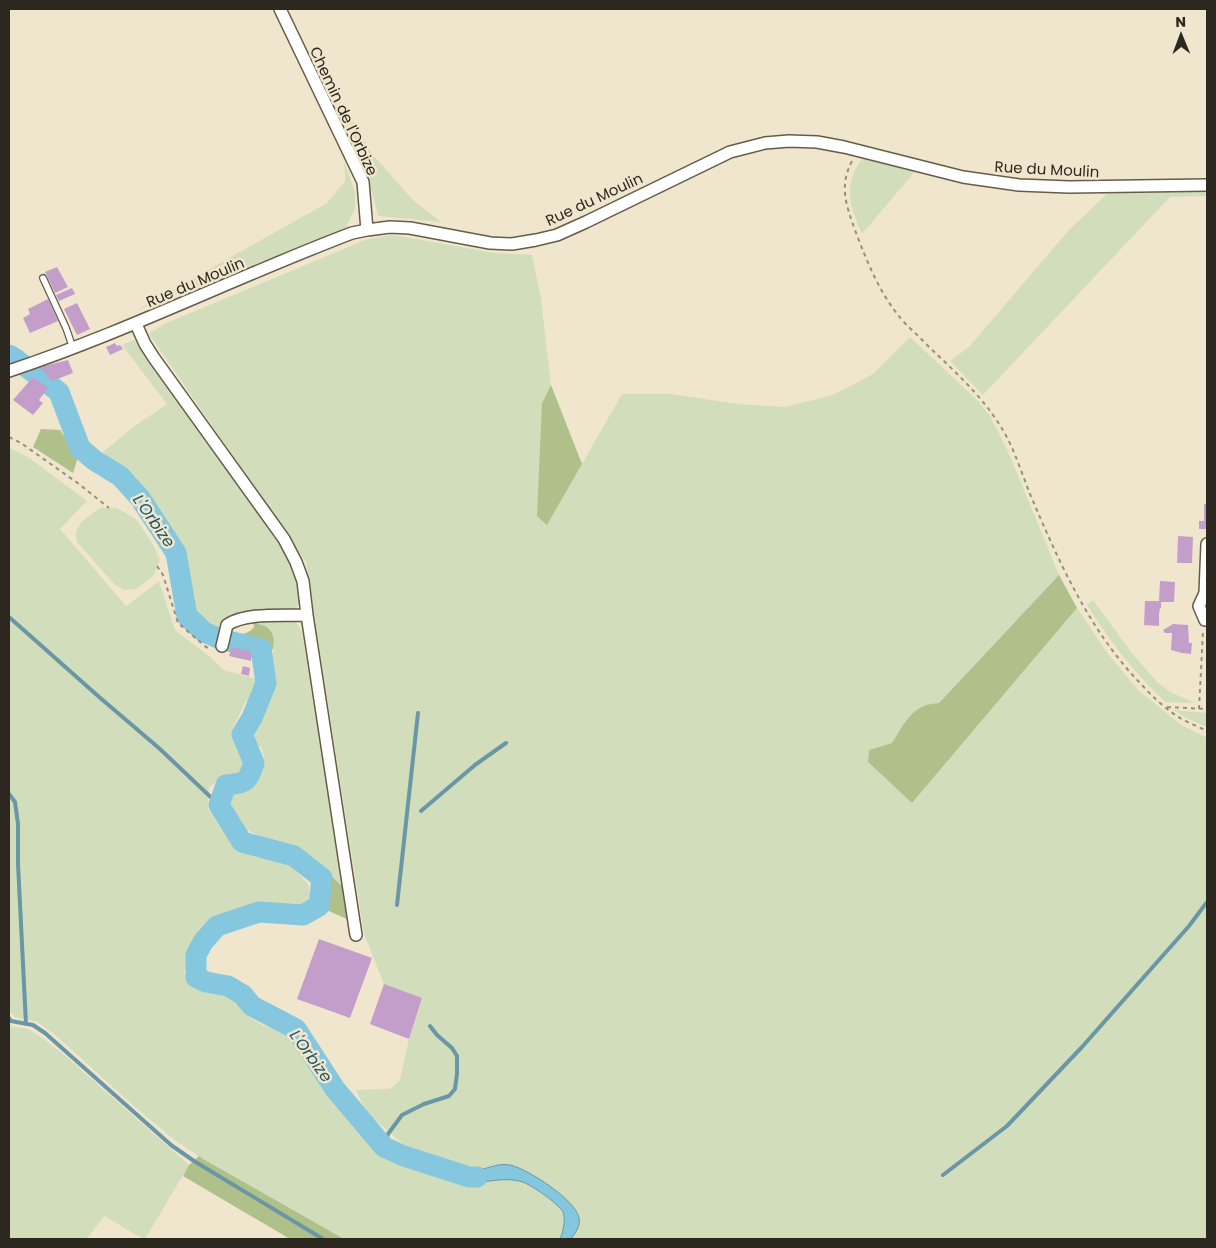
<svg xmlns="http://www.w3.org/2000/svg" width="1216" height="1248" viewBox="0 0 1216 1248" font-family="Poppins,sans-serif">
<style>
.green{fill:#d2debb}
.forest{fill:#afc08a}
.water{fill:#84c7df;stroke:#6a97a5}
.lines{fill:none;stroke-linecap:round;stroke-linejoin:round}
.stream{stroke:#6a97a5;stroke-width:4}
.river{stroke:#84c7df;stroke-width:21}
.building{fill:#c49eca}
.service-casing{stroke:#645c47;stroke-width:8}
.minor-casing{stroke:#645c47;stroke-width:14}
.path{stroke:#978f7e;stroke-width:2;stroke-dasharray:4 4;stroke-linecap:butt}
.service{stroke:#fff;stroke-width:5.5}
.minor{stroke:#fff;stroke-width:11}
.labels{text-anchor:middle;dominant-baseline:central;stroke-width:5;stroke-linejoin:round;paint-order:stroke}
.street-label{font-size:15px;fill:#2c281f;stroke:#f0e6ce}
.water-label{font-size:16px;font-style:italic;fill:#205668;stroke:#f0e6ce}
</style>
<rect width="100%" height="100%" fill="#f0e6ce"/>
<!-- green -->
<path class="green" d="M329 82 373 155 413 200 441 222 378 216 374 199 362 160 340 112Z
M864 158 917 169 862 234C853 212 844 194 855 171 857 166 860 161 864 158Z
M343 159 355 192V209L345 229 135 311 327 203 345 181V171Z
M1207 190V196L1170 197 983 395 950 361 969 347 1068 231 1110 191Z
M391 235 428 241 494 253 532 255 541 299 551 385 542 403 547 525 622 394H671L738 404 785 407 833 395 873 374 910 337 978 401 990 416 1010 456 1059 575 939 703C913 704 905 724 892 743L869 750 868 762 912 803 1077 608 1105 650 1138 690 1180 724 1201 735 1207 737V1239H571L578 1226 571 1204 558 1193 540 1180 520 1169 509 1165H500L472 1170 453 1165 403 1144 366 1112 356 1090 390 1089 400 1080 409 1039 422 999 384 984 364 934 306 562 149 334 164 324 365 240Z
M138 338C171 386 204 434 237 482 257 510 280 539 295 571 298 577 301 597 299 604 291 623 230 599 217 630L205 626 193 611 183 552 149 501 130 478 103 452 132 428 167 404 122 345Z
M9 448 28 457 87 501 60 529 126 606 159 581 175 630 210 657 224 670 263 681 245 703 232 729C239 746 253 768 231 779 228 780 223 780 219 781 216 783 212 785 209 787L208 809 233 846 245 854 259 853 278 859 288 864 300 875 308 884 311 896 309 903 298 910 257 907 223 919 194 938 189 948 184 973 200 988 229 992 234 996 249 1017 264 1026 290 1034 297 1038 345 1106 386 1155 424 1171 467 1183 491 1181 503 1179 521 1181 535 1189 556 1204 563 1213 564 1223 562 1232 560 1239H344L205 1160 177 1142 136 1108 53 1033 37 1022 15 1017 9 1011Z
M100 508H117L136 519 151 541 160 559 154 575 136 589 124 590 114 584 77 542C72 525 88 516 100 508Z
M1093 600 1131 652 1157 682 1172 693 1196 703 1165 702C1135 673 1109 641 1087 605Z
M280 621C293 622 297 619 302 633L342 886 303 851 265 844 255 834 244 828 233 815 227 802 228 792C245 788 256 789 262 770 265 759 265 758 261 747L255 744 254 735 265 698 270 676 269 658 274 650 253 622Z
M1174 710 1207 713V727L1184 717Z
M9 1026 28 1029 38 1035 62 1053 189 1165 145 1239H143L104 1216 87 1239H9Z"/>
<!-- forest -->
<path class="forest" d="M551 385 582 464 547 525 537 516 542 403Z
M41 429 60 430 78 457 73 473 33 447Z
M1059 575 1077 608 912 803 868 762 869 750 892 743C905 723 912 704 939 703Z
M253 622C258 624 264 625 268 628 277 636 274 649 269 658L266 647 238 639V635C245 634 250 632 254 627Z
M328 873 342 886 347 919 324 909 328 883Z
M199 1156 205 1160 344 1239H290L183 1176 189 1165Z"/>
<!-- water -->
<path class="water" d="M453 1165C459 1166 466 1170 472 1170 485 1171 497 1162 510 1165 528 1169 576 1200 579 1218 581 1226 575 1233 571 1239H560C563 1232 566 1220 563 1212 559 1204 528 1182 519 1181 502 1177 485 1183 468 1183 461 1182 453 1179 445 1177Z"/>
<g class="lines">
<!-- stream -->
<path class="stream" d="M9 617 98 696 160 749 219 805
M9 794 15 802 18 824V864L26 1024
M421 811 475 765 506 743
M397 905 418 713
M9 1018 11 1021 33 1025 45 1033 171 1145 194 1161 323 1239
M384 1147 388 1134 402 1115 424 1104 449 1096 455 1089 457 1074V1056L452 1048 437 1035 430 1026
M943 1175 1007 1126 1082 1047 1189 926 1207 902"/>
<!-- river -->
<path class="river" d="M9 355 17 360 59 392 80 448 94 460 120 476 140 498 176 553 187 616 204 632 220 639 261 649 266 683 252 718 242 734 254 763C247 783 247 782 226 785L219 805 242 842 294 856 322 878 319 906 303 915 259 912 217 926 203 942 196 955V977L206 982 228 986 243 995 252 1006 296 1029 335 1089 384 1147 404 1156 469 1177H477"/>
</g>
<!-- building -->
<path class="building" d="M57 267 68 287 55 293 45 272Z
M72 288 75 294 59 301 56 295Z
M48 299 58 321 30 333 23 318 30 314 28 309Z
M77 303 90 329 77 335 64 309Z
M115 343 117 346 120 345 123 349 110 355 106 347Z
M68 360 73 373 52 381 40 367Z
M33 377 48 388 39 400 43 403 33 415 13 400Z
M1204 504H1207V529H1199V521H1204Z
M1178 536 1193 537 1192 563H1177Z
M1160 581 1175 582 1174 602H1161V608H1160L1159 614V626L1144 625 1145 601H1159Z
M1173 624 1188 625 1189 643H1192L1191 654 1182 653 1171 650 1172 633H1165L1163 630Z
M232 647 251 652V661L229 656Z
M243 666 250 668 249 676 241 674Z
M319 939 372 958 350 1018 297 999Z
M384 984 422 998 409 1039 370 1024Z"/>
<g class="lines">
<!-- service casing -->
<g class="service-casing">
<path id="service" d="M43 278 66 328 73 348"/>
</g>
<!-- minor casing -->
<g class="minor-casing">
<path id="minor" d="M280 9 363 182 367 230
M136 324 145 344 154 358 284 539 296 562 303 581 307 615 356 935
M9 371C126 332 236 277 352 233L367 230 390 227 410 228 490 243 512 244 536 240 557 235 586 222 730 152 765 143 789 141 817 142 844 147 963 177 1019 185 1069 187 1207 185
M1207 544 1205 593 1199 606 1205 620H1207
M222 646 227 625C246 612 283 616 307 615"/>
</g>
<!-- path -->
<path class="path" d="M852 161C839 186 846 205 855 230 867 262 880 294 902 320 909 328 917 334 924 342 952 369 984 397 1004 432 1015 451 1022 474 1030 494 1059 562 1089 630 1140 683 1151 695 1163 707 1177 716 1186 722 1197 726 1207 731
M9 437 21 443 79 484 109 508
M157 566 163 575 178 623 206 647 210 649
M1167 707 1207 709
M1199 709 1203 631"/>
<!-- service -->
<use href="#service" class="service"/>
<!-- minor -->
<use href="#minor" class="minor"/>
</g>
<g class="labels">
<!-- street labels -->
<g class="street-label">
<text transform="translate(344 111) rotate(65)">Chemin de l'Orbize</text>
<text transform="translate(1047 169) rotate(3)">Rue du Moulin</text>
<text transform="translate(594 199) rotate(-25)">Rue du Moulin</text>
<text transform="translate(195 282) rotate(-23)">Rue du Moulin</text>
</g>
<!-- water labels -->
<g class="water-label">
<text transform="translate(154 521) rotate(55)">L'Orbize</text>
<text transform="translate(311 1056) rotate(54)">L'Orbize</text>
</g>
</g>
<!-- border -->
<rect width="1216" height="1248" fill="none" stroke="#2c281f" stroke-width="20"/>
<!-- north arrow -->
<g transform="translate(1181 35) rotate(359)" stroke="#f0e6ce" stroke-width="4" paint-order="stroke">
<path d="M0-4L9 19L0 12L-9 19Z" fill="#2c281f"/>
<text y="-8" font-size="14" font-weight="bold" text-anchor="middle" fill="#2c281f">N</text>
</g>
</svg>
